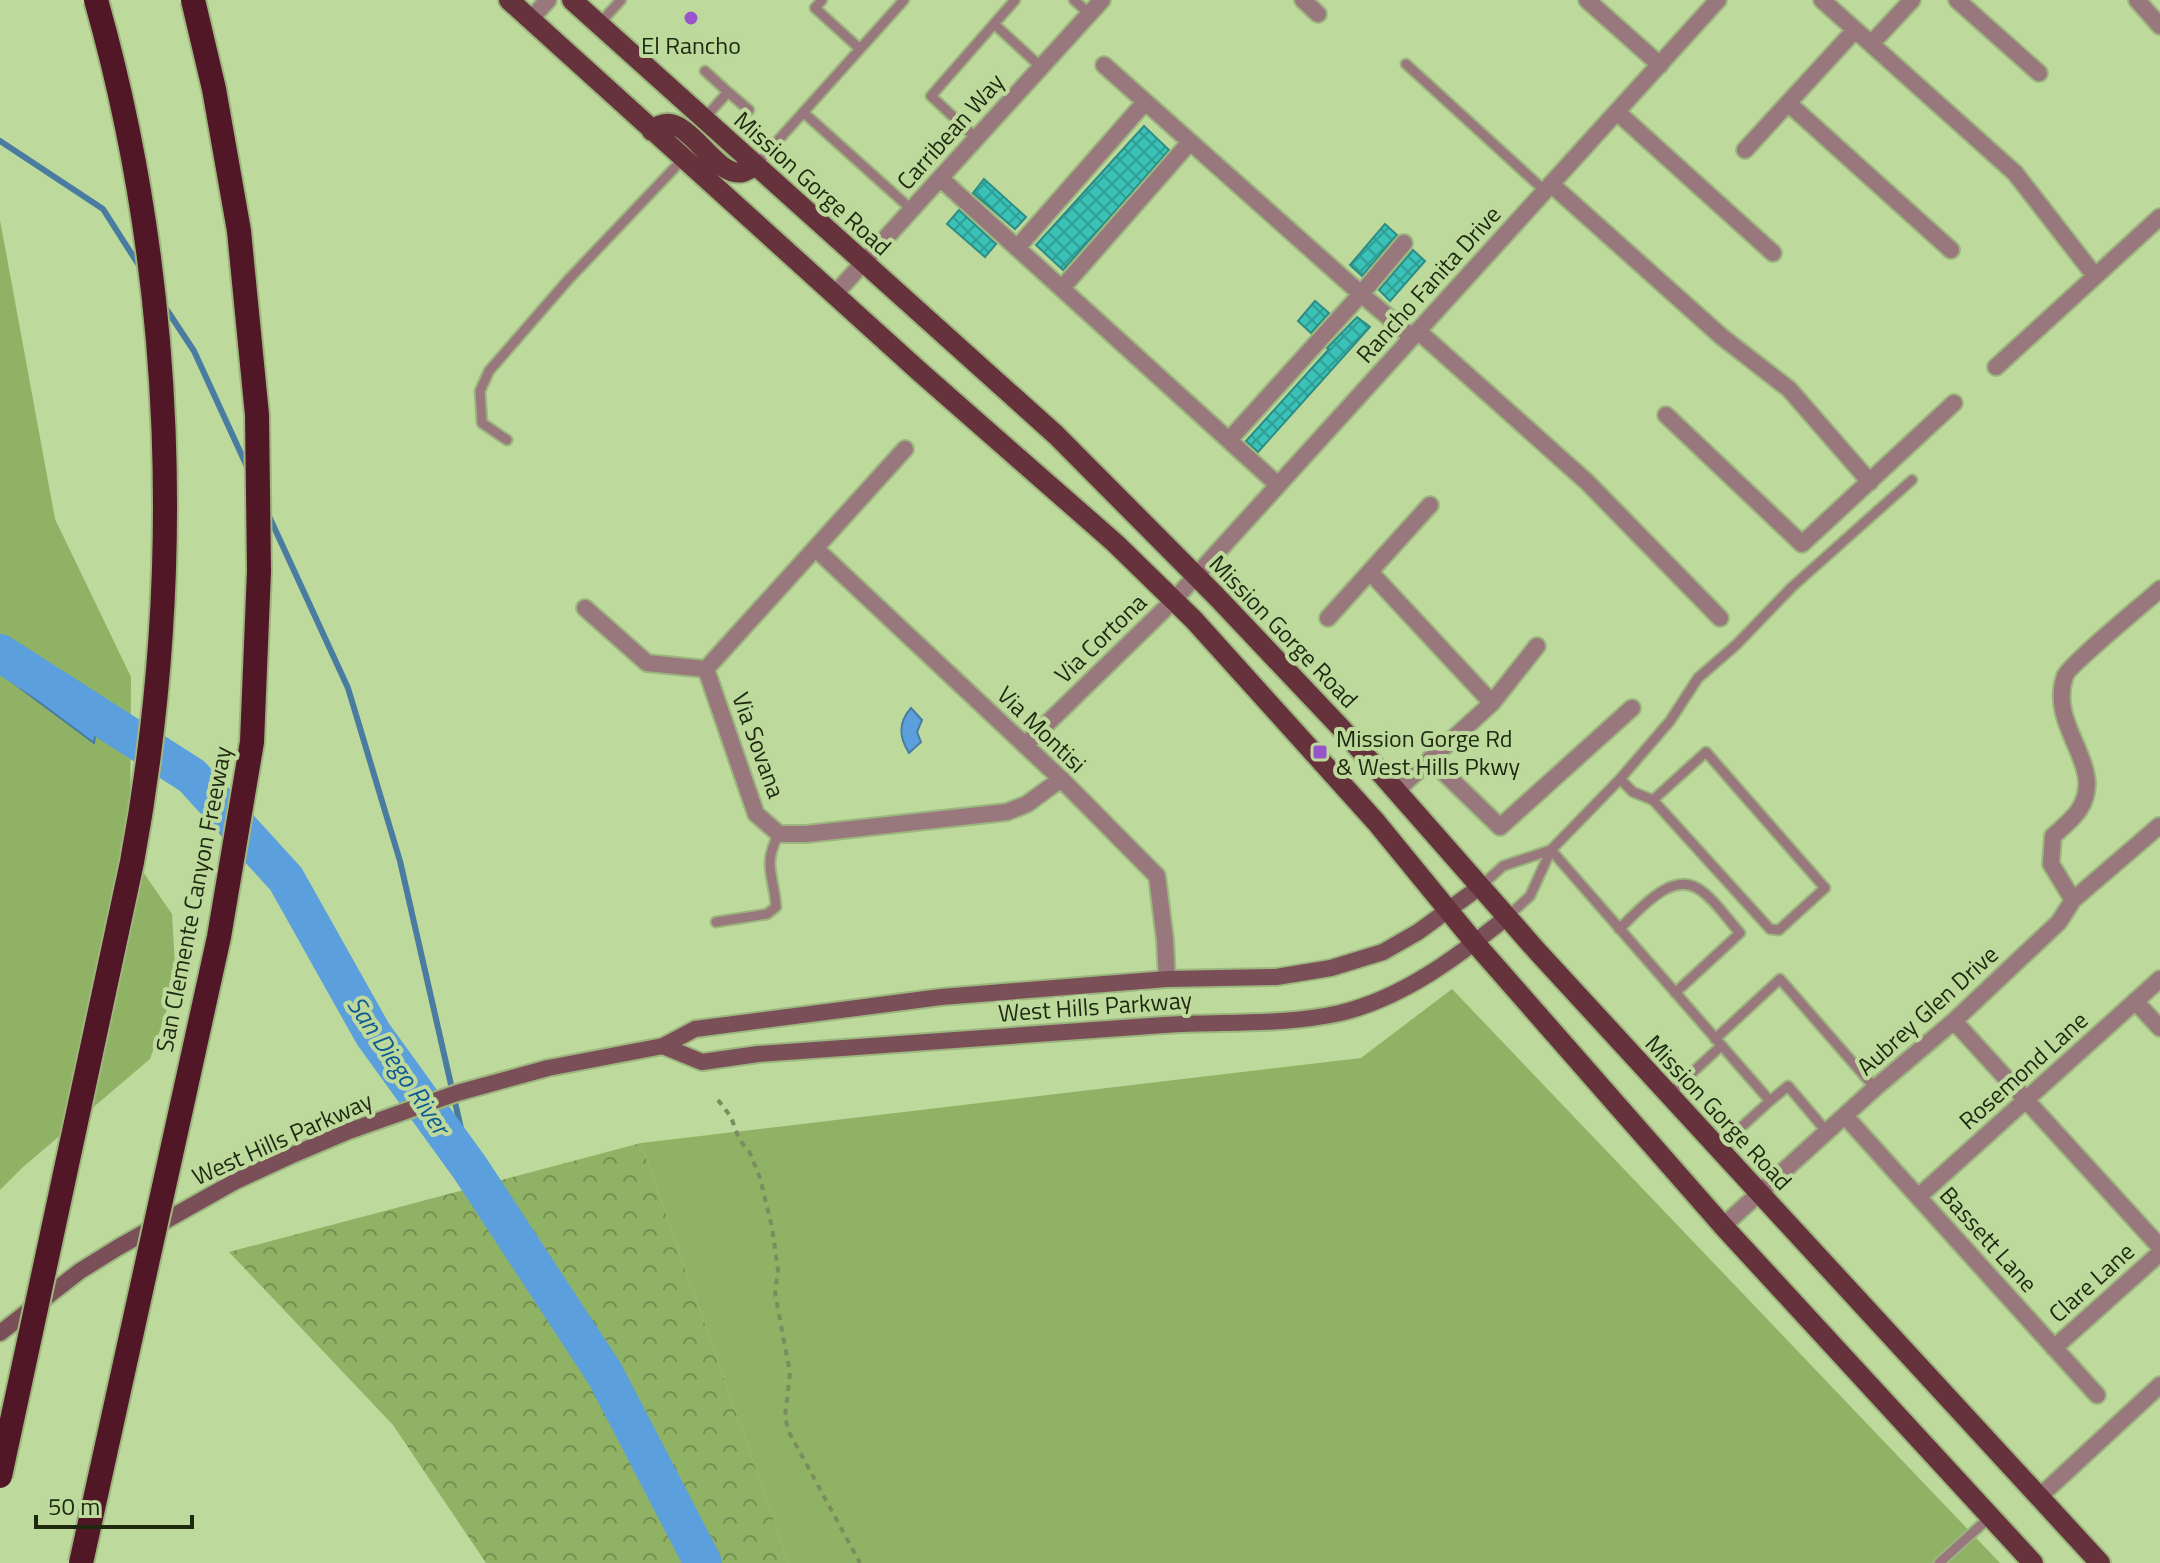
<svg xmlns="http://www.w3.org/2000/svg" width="2160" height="1563" viewBox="0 0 2160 1563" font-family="'Titillium Web',sans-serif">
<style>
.green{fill:#90b264}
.forest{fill:url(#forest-crowns)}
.water{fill:#5c9fdd;stroke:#497ca0;stroke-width:2}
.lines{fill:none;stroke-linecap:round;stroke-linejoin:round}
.stream{stroke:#497ca0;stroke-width:6}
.river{stroke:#5c9fdd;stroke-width:38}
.building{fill:url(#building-cross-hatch);stroke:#2c8d86;stroke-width:2}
.service-casing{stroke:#9db67f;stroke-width:13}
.minor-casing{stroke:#9db67f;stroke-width:20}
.tertiary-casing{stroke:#9db67f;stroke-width:20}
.secondary-casing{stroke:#9db67f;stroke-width:20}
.primary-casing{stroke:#9db67f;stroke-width:24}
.path{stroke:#798d5f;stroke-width:4;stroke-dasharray:6 6;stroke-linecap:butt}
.service{stroke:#98787d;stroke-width:9}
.minor{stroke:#98787d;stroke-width:16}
.tertiary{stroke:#98787d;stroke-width:16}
.secondary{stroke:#7b4f57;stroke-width:16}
.primary{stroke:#66323c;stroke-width:20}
.motorway-bridge-casing{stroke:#9db67f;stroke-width:28;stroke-linecap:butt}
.motorway-bridge{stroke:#521726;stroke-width:24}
.poi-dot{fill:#9855ca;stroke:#bdd99b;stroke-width:3}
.labels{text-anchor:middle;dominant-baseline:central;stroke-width:8;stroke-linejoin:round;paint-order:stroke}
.poi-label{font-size:24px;fill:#1e2910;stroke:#bdd99b}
.street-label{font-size:24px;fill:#1e2910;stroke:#bdd99b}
.water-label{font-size:26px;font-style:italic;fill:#105b94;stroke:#bdd99b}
</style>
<defs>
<pattern id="forest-crowns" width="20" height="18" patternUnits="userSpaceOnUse" patternTransform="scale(2)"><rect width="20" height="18" fill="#90b264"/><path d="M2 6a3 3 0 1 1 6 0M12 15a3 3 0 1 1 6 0" fill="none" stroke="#759151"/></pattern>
<pattern id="building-cross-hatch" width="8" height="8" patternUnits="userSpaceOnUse" patternTransform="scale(2)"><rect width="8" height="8" fill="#3ac2b8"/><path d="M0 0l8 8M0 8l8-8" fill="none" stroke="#309e94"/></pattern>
</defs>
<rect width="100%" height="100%" fill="#bdd99b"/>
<!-- green -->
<path class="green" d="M0 220 55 519 131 677 130 853 172 914 176 984 150 1059 23 1167 0 1190Z
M1452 989 2000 1563H789L641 1143 1361 1058Z"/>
<!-- forest -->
<path class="forest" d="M641 1143 789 1563H486L393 1425 229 1252Z"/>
<!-- water -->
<path class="water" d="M0 636 41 662 100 707 94 743 0 673Z
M911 708 922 720 917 732 921 742 909 753C899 737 898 723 911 708Z"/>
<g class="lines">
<!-- stream -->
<path class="stream" d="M0 141 103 209 140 267
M163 304 194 351 249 471
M268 514 348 688 400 861 470 1168"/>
<!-- river -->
<path class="river" d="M0 653 192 776 286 879 373 1034 470 1168 605 1374 703 1563"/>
</g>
<!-- building -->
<path class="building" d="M1144 126 1169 150 1063 270 1036 245Z
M984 179 1026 217 1015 229 973 193Z
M959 210 996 244 985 257 947 224Z
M1385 224 1397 235 1362 276 1350 265Z
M1413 250 1425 261 1390 301 1379 290Z
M1315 301 1329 313 1311 333 1298 321Z
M1357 317 1370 327 1258 452 1246 441 1329 349 1327 348Z"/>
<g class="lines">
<!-- service casing -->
<g class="service-casing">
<path id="service" d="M822 0 815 8 860 49
M1074 0 1090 14
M994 24 1015 0
M598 25 621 0
M1406 64 1545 191
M728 92 749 110
M803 112 911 209
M703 120 728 92 705 71
M976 138 931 96 994 24 1041 67
M755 166 904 0
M507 440 482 423 480 391 489 371 568 280 683 159
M1620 779 1633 792 1653 800 1770 929 1779 930 1825 888 1706 752 1653 800
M1551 850 1770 1101 1717 1149
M1481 886 1503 866 1551 850
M1507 917 1530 896 1551 850 1620 779 1670 721 1698 678 1736 645 1792 587 1912 480
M716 922 767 914 776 907C774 876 762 864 779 834
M1619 929C1638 912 1669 872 1697 888 1713 897 1728 920 1740 933L1675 993
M1715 1039 1780 979 1875 1088
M1668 1095 1721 1046
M1770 1101 1788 1086 1827 1132
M1939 1563 1990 1517"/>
</g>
<!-- minor casing -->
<g class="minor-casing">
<path id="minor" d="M1303 0 1318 14
M1587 0 1660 65
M1822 0 2015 173 2095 276
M1957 0 2039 73
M2137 0 2160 26
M530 20 548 0
M1871 44 1912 0
M1104 65 1361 294 1404 243
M1788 103 1951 250
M1617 112 1773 253
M1745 150 1855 30
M940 178 1278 485
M1551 184 1722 337 1789 389 1870 482
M1017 248 1145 102
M1062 288 1190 142
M834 295 1102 0
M1418 331 1587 482 1720 618
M1996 367 2160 217
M1666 415 1802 544 1954 403
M1229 440 1361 294 1412 337
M905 449 706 669 756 814 779 834H806L1007 812 1027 804 1061 779
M816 549 1061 779 1157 876 1165 940 1167 979
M1370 572 1492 703
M585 608 647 663 706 669
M1328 618 1430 505
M1025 745 1174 600
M1430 759 1500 827 1632 708
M1397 790 1492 703 1537 646
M2073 900 2051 864 2053 836C2062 828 2073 819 2079 810 2108 766 2047 728 2065 676 2069 665 2146 602 2160 589
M2135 1001 2160 1028
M1954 1021 2160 1247
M1845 1116 2097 1395
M1918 1197 2160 979
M1723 1226 1875 1088 1954 1021 2059 922 2073 900 2159 826 2160 828
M2054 1348 2160 1253
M2038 1498 2160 1385"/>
</g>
<!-- tertiary casing -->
<g class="tertiary-casing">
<path id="tertiary" d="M1174 600 1718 0"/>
</g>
<!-- secondary casing -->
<g class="secondary-casing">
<path id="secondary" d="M663 1046 702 1062 758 1054C893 1044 1028 1034 1164 1025 1223 1021 1282 1026 1340 1013 1403 998 1457 957 1507 917
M0 1333 80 1271 117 1248 234 1182 290 1156 349 1131 457 1093 548 1068 663 1046 695 1029 941 997 1167 979 1276 977 1331 968 1383 952 1418 932 1481 886"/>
</g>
<!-- primary casing -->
<g class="primary-casing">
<path id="primary" d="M509 0 920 372 1115 543 1194 620 1376 822 1475 943 1723 1226 2033 1563
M572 0 1056 435 1217 597 1341 728 1537 951 2100 1563
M652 131C684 100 712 180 743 172 747 171 751 168 755 166"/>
</g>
<!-- path -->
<path class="path" d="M718 1100 731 1117 739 1139 750 1153 760 1178 772 1227 778 1271 775 1293 790 1373 785 1417 789 1432 860 1563"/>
<!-- service -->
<use href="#service" class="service"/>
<!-- minor -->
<use href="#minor" class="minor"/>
<!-- tertiary -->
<use href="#tertiary" class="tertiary"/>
<!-- secondary -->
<use href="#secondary" class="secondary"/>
<!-- primary -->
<use href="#primary" class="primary"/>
<!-- motorway-bridge casing -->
<g class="motorway-bridge-casing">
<path id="motorway-bridge" d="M0 1476 132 862C185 577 175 279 96 0
M81 1563 219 937 252 742 259 571 257 415 239 231 214 89 193 0"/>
</g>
<!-- motorway-bridge -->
<use href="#motorway-bridge" class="motorway-bridge"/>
</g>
<!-- markers -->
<g class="poi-dot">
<circle cx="691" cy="18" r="8"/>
<rect x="1312" y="744" width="16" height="16" rx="4"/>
</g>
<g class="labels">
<!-- poi labels -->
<g class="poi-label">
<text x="691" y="45">El Rancho</text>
<text x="1336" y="738" text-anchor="start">Mission Gorge Rd<tspan x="1336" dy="28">&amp; West Hills Pkwy</tspan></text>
</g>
<!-- street labels -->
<g class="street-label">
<text transform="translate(950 131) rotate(-48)">Carribean Way</text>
<text transform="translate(813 183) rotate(42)">Mission Gorge Road</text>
<text transform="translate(1428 284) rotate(-48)">Rancho Fanita Drive</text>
<text transform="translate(1284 631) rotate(46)">Mission Gorge Road</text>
<text transform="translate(1100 638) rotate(-44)">Via Cortona</text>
<text transform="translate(1042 729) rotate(44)">Via Montisi</text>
<text transform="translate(759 745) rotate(70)">Via Sovana</text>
<text transform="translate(193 899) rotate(-79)">San Clemente Canyon Freeway</text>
<text transform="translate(1095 1006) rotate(-4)">West Hills Parkway</text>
<text transform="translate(1927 1010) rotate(-42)">Aubrey Glen Drive</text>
<text transform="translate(2023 1070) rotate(-42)">Rosemond Lane</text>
<text transform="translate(1719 1112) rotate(47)">Mission Gorge Road</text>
<text transform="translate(282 1138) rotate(-24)">West Hills Parkway</text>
<text transform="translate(1989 1239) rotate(48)">Bassett Lane</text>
<text transform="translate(2091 1282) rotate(-42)">Clare Lane</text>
</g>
<!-- water labels -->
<g class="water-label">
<text transform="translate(399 1065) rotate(56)">San Diego River</text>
</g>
</g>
<!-- scale -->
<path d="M36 1515v12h156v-12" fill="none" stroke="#1e2910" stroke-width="4"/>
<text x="48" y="1515" font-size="24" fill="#1e2910" stroke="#bdd99b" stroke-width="6" paint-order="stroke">50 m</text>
</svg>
